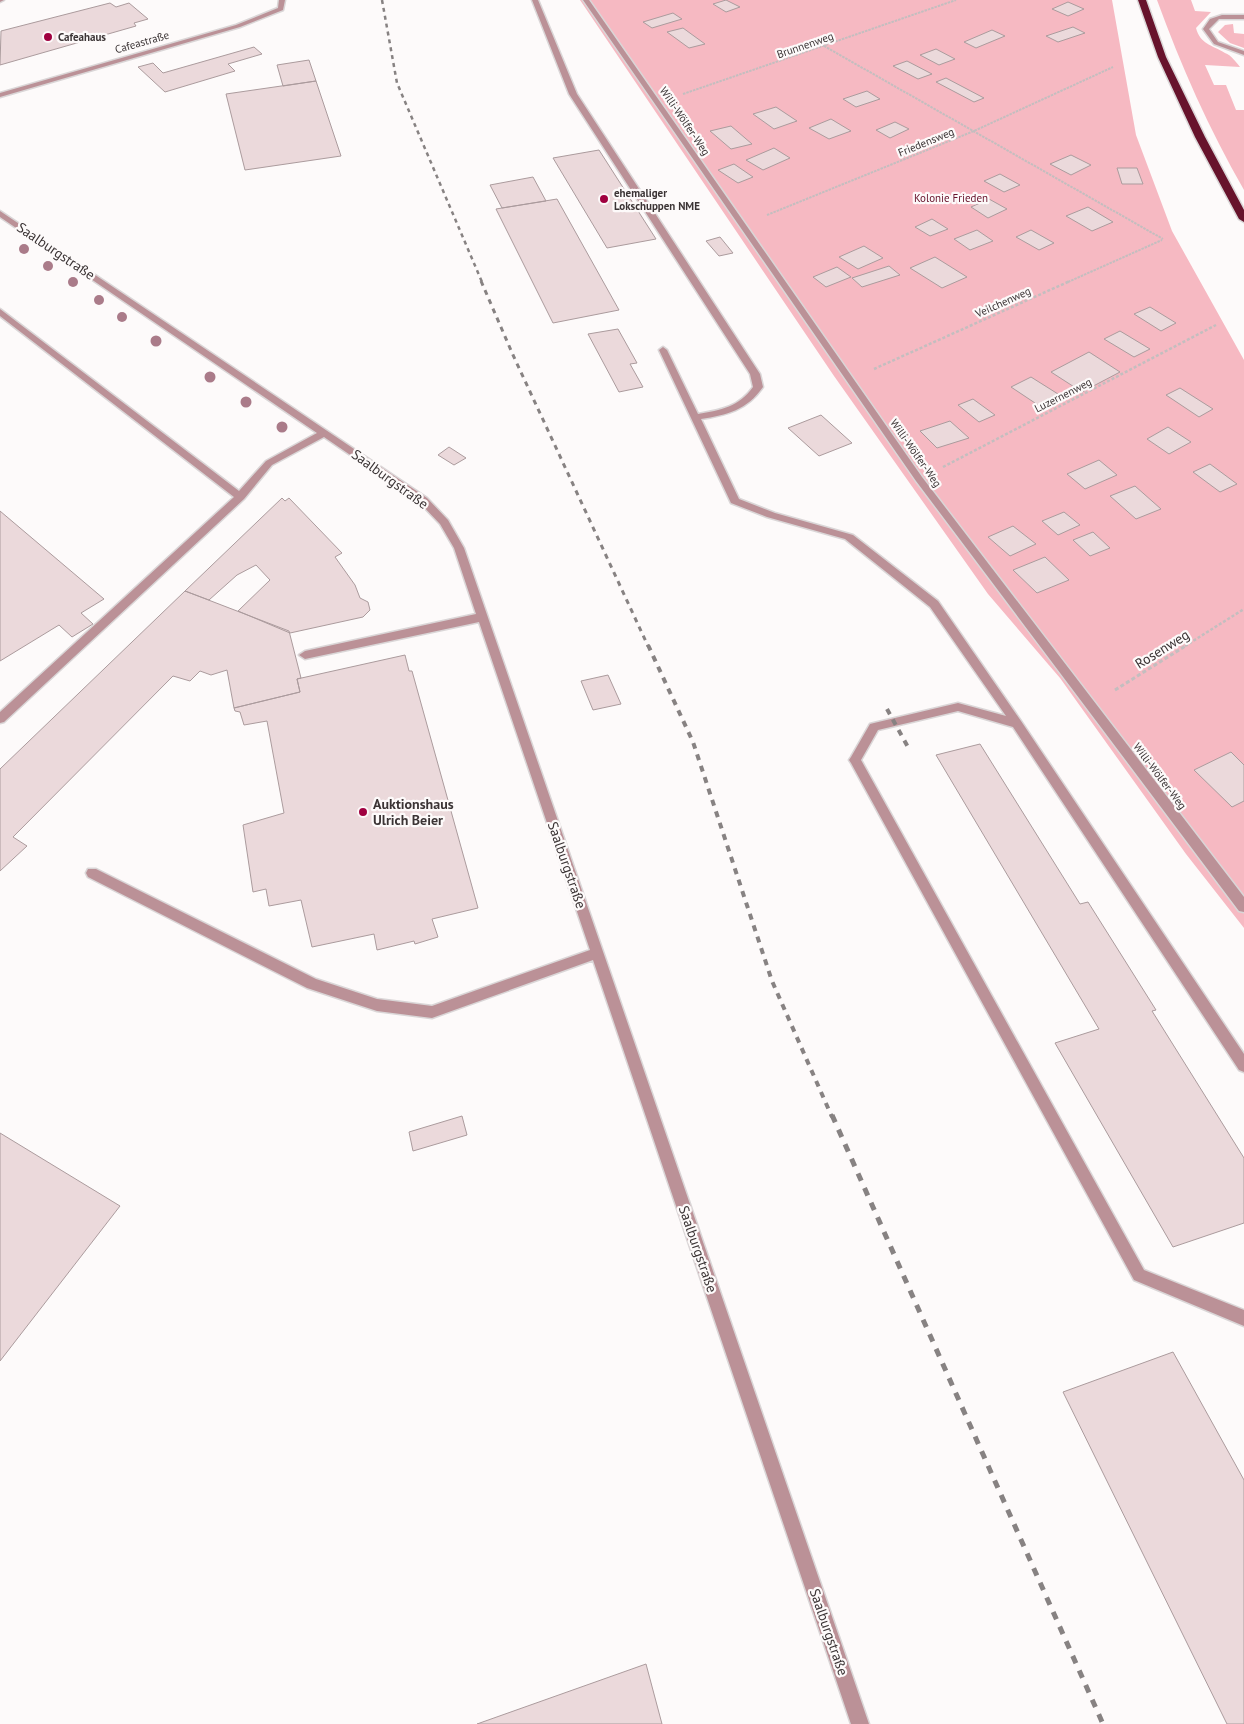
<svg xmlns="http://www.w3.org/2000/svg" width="1244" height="1724" viewBox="0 0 1244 1724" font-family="'PT Sans',sans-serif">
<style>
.green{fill:#f6b9c2}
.building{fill:#ebd9db;stroke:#ab9b9d}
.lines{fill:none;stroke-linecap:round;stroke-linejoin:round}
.minor-casing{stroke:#dad6d7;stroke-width:3}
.highway-casing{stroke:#dad6d7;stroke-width:3}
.path-far2{stroke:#c3bebf;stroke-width:2;stroke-dasharray:2.5 1;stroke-linecap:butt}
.path-far1{stroke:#c3bebf;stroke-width:2.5;stroke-dasharray:3 2;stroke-linecap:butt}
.path{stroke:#c3bebf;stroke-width:3;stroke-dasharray:4 2.5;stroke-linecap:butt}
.minor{fill:#bb9197;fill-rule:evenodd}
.highway{fill:#67132c;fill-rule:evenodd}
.rail-far3{stroke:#878282;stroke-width:2.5;stroke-dasharray:4 4;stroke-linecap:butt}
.rail-far2{stroke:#878282;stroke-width:3;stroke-dasharray:5 5;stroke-linecap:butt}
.rail-far1{stroke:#878282;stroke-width:4;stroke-dasharray:6 6;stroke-linecap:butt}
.rail{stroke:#878282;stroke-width:5;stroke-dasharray:8 8;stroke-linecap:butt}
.tree{fill:#aa7b89}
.poi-dot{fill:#a00140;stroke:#fdfafa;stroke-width:2}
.labels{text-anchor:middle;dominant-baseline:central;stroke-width:4.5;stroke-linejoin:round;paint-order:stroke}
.far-poi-label{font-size:11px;font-weight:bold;fill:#3b3435;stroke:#fdfafa;text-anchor:start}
.far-street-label{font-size:11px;fill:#3b3435;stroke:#fdfafa}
.far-park-label{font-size:11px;fill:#67132c;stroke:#fdfafa}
.street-label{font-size:14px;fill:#3b3435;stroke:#fdfafa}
.poi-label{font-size:14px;font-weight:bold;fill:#3b3435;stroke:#fdfafa;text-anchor:start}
</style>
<rect width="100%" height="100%" fill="#fdfafa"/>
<!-- green -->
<path class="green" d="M580 0H1112L1136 135 1172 231 1244 360V928L1186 854 1060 678 988 594 834 376Z
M1157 0H1191L1195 11 1211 12 1196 28C1200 44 1212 45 1225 53 1231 55 1236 62 1240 67L1205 65 1214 85H1226L1236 110H1244V190C1209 129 1181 66 1157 0Z
M1233 24 1234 33 1244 34V48L1230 43 1218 32 1225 25Z"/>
<!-- building -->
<path class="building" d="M726 0 740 7 726 12 713 4Z
M1068 2 1084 9 1068 16 1052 9Z
M110 3 116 7 129 3 148 19 134 23 136 26 0 65 1 31Z
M673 13 682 19 652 28 643 22Z
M1073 27 1085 33 1058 42 1046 36Z
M683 28 705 44 689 48 667 32Z
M992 30 1005 36 976 48 964 42Z
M254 47 262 54 228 64 235 71 165 92 138 67 153 63 163 73Z
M936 49 955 59 939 65 920 55Z
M309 60 316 81 283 86 277 65Z
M907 61 932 74 918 79 893 66Z
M946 78 984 98 974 102 936 82Z
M316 81 341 156 245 170 226 94Z
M867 91 880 99 856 107 843 99Z
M776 107 797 121 774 129 753 114Z
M831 119 851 131 829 139 809 128Z
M895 122 909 129 890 138 876 130Z
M731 126 752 144 731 149 710 131Z
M774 148 790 158 763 170 746 160Z
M599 150 656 239 607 248 553 158Z
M1071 155 1091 165 1071 175 1050 164Z
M734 164 753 177 738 183 718 170Z
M1117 168H1137L1143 184H1122Z
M1000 174 1020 185 1004 192 984 181Z
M533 177 546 201 502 208 490 185Z
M557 199 619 310 553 323 496 209Z
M989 199 1007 209 988 218 971 207Z
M1088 207 1113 222 1092 231 1066 216Z
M932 219 948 229 930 236 915 227Z
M977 230 993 241 970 250 954 239Z
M1031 230 1054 243 1039 250 1016 237Z
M720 237 733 253 719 256 706 241Z
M864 246 883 258 858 269 839 257Z
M935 257 967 277 942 288 910 268Z
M889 266 900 275 862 287 852 278Z
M837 267 851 277 826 287 813 277Z
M1150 307 1176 323 1161 331 1134 314Z
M618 329 637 363 630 364 643 387 619 392 588 334Z
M1120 331 1150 349 1134 357 1104 339Z
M1089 352 1120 372 1082 392 1051 372Z
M1031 377 1058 394 1038 405 1011 387Z
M1180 388 1213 409 1199 417 1166 395Z
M973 399 995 415 979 422 958 405Z
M821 415 852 443 819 456 788 428Z
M950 421 969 438 937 448 920 431Z
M1168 427 1191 442 1169 454 1147 439Z
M449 447 466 458 454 465 438 455Z
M1099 460 1117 475 1085 489 1067 474Z
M1210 464 1237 484 1220 492 1193 472Z
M1135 486 1161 509 1136 519 1110 496Z
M282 498 285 501 289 498 342 553 335 557 355 585 360 598 368 602 370 610 363 617 290 633 238 611 270 580 256 565 237 575 209 600 185 591Z
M0 511 104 599 81 613 93 624 72 637 59 625 0 661Z
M1064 512 1080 525 1058 535 1042 521Z
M1013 526 1036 544 1010 556 988 537Z
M1093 532 1110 548 1090 556 1073 540Z
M1045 557 1069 580 1037 593 1013 570Z
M185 591 289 631 301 678 297 679 300 692 234 708 227 670 211 675 200 671 190 681 173 676 13 837 27 846 0 871V769Z
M405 655 409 671H412L478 908 432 919 438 937 415 944 414 941 377 950 374 934 312 947 301 900 269 906 266 889 253 892 243 825 284 813 267 721 244 725 240 712 235 711 234 708 300 692 297 679Z
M608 675 621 704 593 710 581 681Z
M980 744 1080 904 1088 902 1156 1010 1152 1011 1244 1158V1223L1173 1247 1055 1043 1099 1029 936 755Z
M1231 752 1244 765V801L1232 807 1194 770Z
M462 1116 467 1135 413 1151 409 1132Z
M0 1133 120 1206 0 1361Z
M1173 1352 1244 1480V1724H1227L1063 1392Z
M646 1664 662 1724H477Z"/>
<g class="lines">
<!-- minor casing -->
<g class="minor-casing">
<path id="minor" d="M0 0H4L0 2Z
M279 0H285L283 10 240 27 0 97V93L236 25 278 8Z
M532 0H538L577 94 760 374 763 387C747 410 727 415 701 419L739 499 775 513 853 535 938 601 1021 721 1244 1054V1072L1239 1070 1013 727 958 711 878 730 861 760 1144 1270 1244 1310V1326L1134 1280 851 763 849 760 851 757 870 724 874 723 958 703 1006 716 930 607 845 539 767 517 731 503 659 350 663 347 667 350 698 414C721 410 739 407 753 387L750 374 569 94Z
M583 0H589L922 477 1244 897V912L1239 911 916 481Z
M1222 15H1244V19H1219L1209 29 1218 42 1244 51V55L1214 44 1203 29 1210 19Z
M0 211 427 498 448 520 464 548 869 1724H851L593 960 432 1018 377 1011 307 988 88 877 86 873 88 869H96L316 979 377 999 432 1006 590 950 479 622 305 659 299 655 305 651 476 614 454 548 440 524 419 502 324 437 272 465 244 499 4 722 0 723V712L234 497 0 316V309L239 491 266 461 317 433 0 217Z"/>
</g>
<!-- highway casing -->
<g class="highway-casing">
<path id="highway" d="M1138 0H1146L1166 57 1205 137 1244 210V222L1239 219 1195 137 1158 57Z"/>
</g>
<!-- path-far2 -->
<path class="path-far2" d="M824 46 1163 239
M683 94 956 0
M767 215 974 131 1113 67
M1068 282 1162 240"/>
<!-- path-far1 -->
<path class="path-far1" d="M874 369 1070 281
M943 467 1216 325
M1185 646 1244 609"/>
<!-- path -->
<path class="path" d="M1115 690 1187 645"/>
<!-- minor -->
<use href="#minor" class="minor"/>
<!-- highway -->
<use href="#highway" class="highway"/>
<!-- rail-far3 -->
<path class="rail-far3" d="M382 0 397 83 482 282"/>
<!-- rail-far2 -->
<path class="rail-far2" d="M481 281 513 355 648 646"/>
<!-- rail-far1 -->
<path class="rail-far1" d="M648 645 693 742 772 981 832 1117
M887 709 909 749"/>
<!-- rail -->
<path class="rail" d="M832 1115 1103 1724"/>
</g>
<!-- trees -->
<g class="tree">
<circle cx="24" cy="249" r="5"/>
<circle cx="48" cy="266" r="5"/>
<circle cx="73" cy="282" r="5"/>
<circle cx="99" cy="300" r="5"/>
<circle cx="122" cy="317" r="5"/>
<circle cx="156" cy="341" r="5.5"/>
<circle cx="210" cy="377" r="5.5"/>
<circle cx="246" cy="402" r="5.5"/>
<circle cx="282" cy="427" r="5.5"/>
</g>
<!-- markers -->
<g class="poi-dot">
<circle cx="48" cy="37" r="5"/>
<circle cx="604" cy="199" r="5"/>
<circle cx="363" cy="812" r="5"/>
</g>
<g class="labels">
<!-- far-poi labels -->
<g class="far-poi-label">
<text x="58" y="37">Cafeahaus</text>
<text x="614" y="193">ehemaliger<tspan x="614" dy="13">Lokschuppen NME</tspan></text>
</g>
<!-- far-street labels -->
<g class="far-street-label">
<text transform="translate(142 42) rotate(-16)">Cafeastraße</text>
<text transform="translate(805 45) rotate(-19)">Brunnenweg</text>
<text transform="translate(685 121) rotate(56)">Willi-Wölfer-Weg</text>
<text transform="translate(926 142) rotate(-22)">Friedensweg</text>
<text transform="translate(1003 302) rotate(-24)">Veilchenweg</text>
<text transform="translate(1063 395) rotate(-27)">Luzernenweg</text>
<text transform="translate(916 453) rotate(55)">Willi-Wölfer-Weg</text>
<text transform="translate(1160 776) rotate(53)">Willi-Wölfer-Weg</text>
</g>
<!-- far-park labels -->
<g class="far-park-label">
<text x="951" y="198">Kolonie Frieden</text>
</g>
<!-- street labels -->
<g class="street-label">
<text transform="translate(56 251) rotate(34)">Saalburgstraße</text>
<text transform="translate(390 479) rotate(36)">Saalburgstraße</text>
<text transform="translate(1162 649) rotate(-32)">Rosenweg</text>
<text transform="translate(567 865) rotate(71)">Saalburgstraße</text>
<text transform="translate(698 1249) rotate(71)">Saalburgstraße</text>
<text transform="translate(829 1632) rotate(71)">Saalburgstraße</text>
</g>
<!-- poi labels -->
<g class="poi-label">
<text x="373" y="804">Auktionshaus<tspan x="373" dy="16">Ulrich Beier</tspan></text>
</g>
</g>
</svg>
